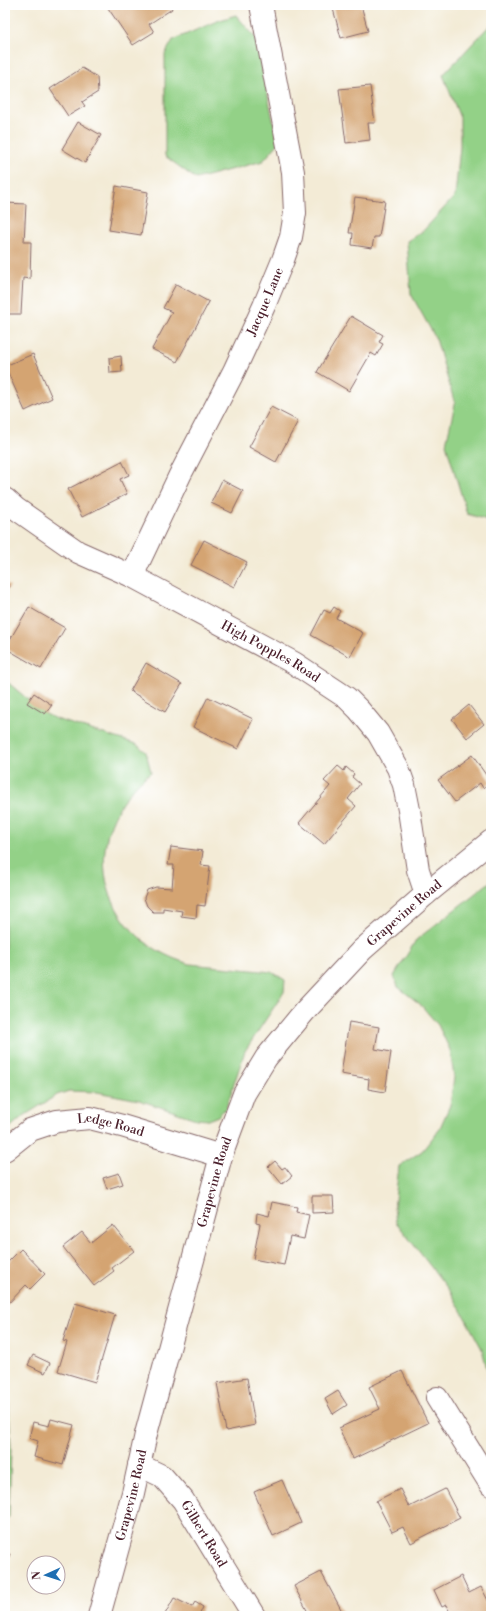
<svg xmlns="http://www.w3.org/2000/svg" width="496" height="1621" viewBox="0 0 496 1621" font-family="'Libre Bodoni',serif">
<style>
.green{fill:#93d187;stroke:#6e7859}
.building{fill:#d4a472}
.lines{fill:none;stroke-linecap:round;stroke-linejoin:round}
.minor-casing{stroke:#856667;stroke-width:24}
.minor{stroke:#fff;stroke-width:22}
.labels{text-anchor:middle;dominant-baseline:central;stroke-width:4;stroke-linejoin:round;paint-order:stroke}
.street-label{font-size:13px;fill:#4a1f2b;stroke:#fff}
</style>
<rect width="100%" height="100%" fill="#fff"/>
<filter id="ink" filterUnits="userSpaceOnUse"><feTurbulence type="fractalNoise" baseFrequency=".025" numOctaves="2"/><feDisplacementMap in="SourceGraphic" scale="8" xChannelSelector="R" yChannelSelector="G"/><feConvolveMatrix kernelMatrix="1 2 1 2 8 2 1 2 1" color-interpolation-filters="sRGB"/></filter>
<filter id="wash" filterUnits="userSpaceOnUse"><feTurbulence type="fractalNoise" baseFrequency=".012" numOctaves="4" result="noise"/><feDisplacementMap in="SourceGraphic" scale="16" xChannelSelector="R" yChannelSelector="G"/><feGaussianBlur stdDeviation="0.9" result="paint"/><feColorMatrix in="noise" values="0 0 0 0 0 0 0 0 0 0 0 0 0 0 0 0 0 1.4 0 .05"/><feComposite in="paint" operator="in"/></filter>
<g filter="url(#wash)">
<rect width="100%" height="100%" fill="#f3ebd6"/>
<!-- green -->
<path class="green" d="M236 15 256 38 278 144 263 161 196 179 165 156V54L173 40 217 21Z
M491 24V521L467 514 446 444 455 404 436 339 411 294 407 241 423 231 455 196 460 147V118L443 75Z
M5 680 44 713 56 719 136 744 146 752 151 772C74 832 96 938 190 964L272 972 285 980 284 992 245 1051 226 1108 218 1116 208 1120 196 1119 139 1100 97 1092 69 1091 57 1095 22 1117 5 1132Z
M491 881V1385L482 1349 452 1294 396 1222 394 1208 399 1166 422 1151 439 1130 450 1105 454 1077 450 1050 438 1025 420 1004 398 987 394 976 416 940Z
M5 1348 6 1350 11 1447 9 1517 5 1520Z"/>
<g id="blocks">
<!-- building -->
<path class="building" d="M106 5H170L172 9 149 24 154 32 133 45Z
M332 5H361L368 31 341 38Z
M82 68 97 77 98 92 82 102 85 106 68 116 50 89Z
M370 86 375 123H368L370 140 346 143 339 89Z
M78 122 101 135 85 163 62 149Z
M116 186 148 192 141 235 109 230Z
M355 197 385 201 379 237H374L372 248 352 245 353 233H349Z
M5 203 26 204 24 242H31L30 279 23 278 21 314H5Z
M176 284 209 302 177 362 152 349 172 312 163 308Z
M351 316 383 335 379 342 383 344 376 356 371 353 349 391 317 372Z
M33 354 52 398 25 411 5 366Z
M121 356 122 372 110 373 109 358Z
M271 407 298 421 276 462 249 447Z
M122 461 129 475 120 479 127 494 82 517 68 489Z
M222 480 243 491 232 513 211 503Z
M204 540 247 562 234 587 191 565Z
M5 582 10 586 5 593Z
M29 607 65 628 41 669 5 648Z
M334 607 340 611 336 618 363 633 350 657 311 635 324 610 330 613Z
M146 663 182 684 165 712 130 691Z
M34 693 52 705 45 714 27 703Z
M208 697 253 719 238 749 193 727Z
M469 705 484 724 467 738 452 719Z
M472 755 491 782 483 788 480 783 455 802 438 780Z
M338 766 344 771 346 767 354 774 352 777 360 784 348 799 356 806 324 844 299 823 330 786 324 781Z
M171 847 203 851 201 865 210 866 205 906 197 905 196 918 181 916 182 911 163 908V912H153L147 906 144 898 147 890 156 887 172 888 174 865H168Z
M349 1022 379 1027 375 1049 391 1052 385 1092 368 1089 369 1079 341 1074Z
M275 1161 282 1169 285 1167 292 1176 282 1184 268 1167Z
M119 1173 123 1184 107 1189 103 1178Z
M312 1196H333L334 1212 312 1213Z
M272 1202 297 1207 296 1212 309 1215 304 1239 290 1236 284 1265 253 1259 260 1224 256 1223 257 1213 269 1216Z
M113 1225 134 1251 112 1268 114 1271 94 1286 63 1247 82 1232 91 1243Z
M21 1249 45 1274 30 1289 26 1285 5 1307V1265Z
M75 1303 115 1315 95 1382 58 1371 67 1342 63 1341Z
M33 1355 50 1363 45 1373 28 1365Z
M402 1371 428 1423 353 1459 339 1428 380 1409 369 1387Z
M247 1378 255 1425 226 1431 217 1383Z
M338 1391 347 1405 333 1414 325 1399Z
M51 1419 74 1425 63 1465 34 1457 38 1441 29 1438 33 1422 49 1426Z
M282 1480 301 1523 273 1536 254 1492Z
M400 1489 409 1507 445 1489 460 1518 411 1543 403 1527 392 1532 376 1501Z
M5 1552 10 1554 5 1566Z
M321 1572 344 1615 341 1616H310L294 1586Z
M461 1576 469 1593 481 1587 491 1606V1616H452L446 1605 442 1607 434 1590Z
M174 1598 192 1607 195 1602 203 1607 199 1616H164Z"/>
</g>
</g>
<g filter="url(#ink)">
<use href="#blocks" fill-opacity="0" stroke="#856667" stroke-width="1"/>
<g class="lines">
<!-- minor casing -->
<g class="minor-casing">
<g id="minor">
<path id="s1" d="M5 499 15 508 78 552 132 576 294 663 347 698 359 710 378 733 398 768 404 785 409 810 418 870 426 894"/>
<path id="s2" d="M132 576 180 475 234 371 264 306 283 260 291 237 295 213 293 172 261 5"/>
<path id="s3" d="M5 1150 30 1130 57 1121 90 1118 122 1126 221 1156"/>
<path d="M437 1398 491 1485"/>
<path id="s4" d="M139 1465 162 1476 183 1500 254 1616"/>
<path id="s5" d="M99 1616 133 1493 146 1434 221 1156 244 1094 266 1058 304 1012 362 950 426 894 491 841"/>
</g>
</g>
<!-- minor -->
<use href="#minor" class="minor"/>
</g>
</g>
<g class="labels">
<!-- street labels -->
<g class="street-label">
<text stroke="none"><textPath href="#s2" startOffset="305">Jacque Lane</textPath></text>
<text stroke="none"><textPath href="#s1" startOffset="307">High Popples Road</textPath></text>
<text stroke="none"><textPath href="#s5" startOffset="785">Grapevine Road</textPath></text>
<text stroke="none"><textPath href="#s3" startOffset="115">Ledge Road</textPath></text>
<text stroke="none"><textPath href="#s5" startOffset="449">Grapevine Road</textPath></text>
<text stroke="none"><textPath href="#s5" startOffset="125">Grapevine Road</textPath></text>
<text stroke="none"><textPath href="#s4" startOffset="97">Gilbert Road</textPath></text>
</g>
</g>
<!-- margin -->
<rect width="496" height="1621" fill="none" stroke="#fff" stroke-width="20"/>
<!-- north arrow -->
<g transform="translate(46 1575) rotate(267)"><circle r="19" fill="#ffffff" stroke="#b7a5aa"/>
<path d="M0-3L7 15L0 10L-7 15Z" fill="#1f6fb2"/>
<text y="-6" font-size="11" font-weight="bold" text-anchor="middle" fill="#4a1f2b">N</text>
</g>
</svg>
